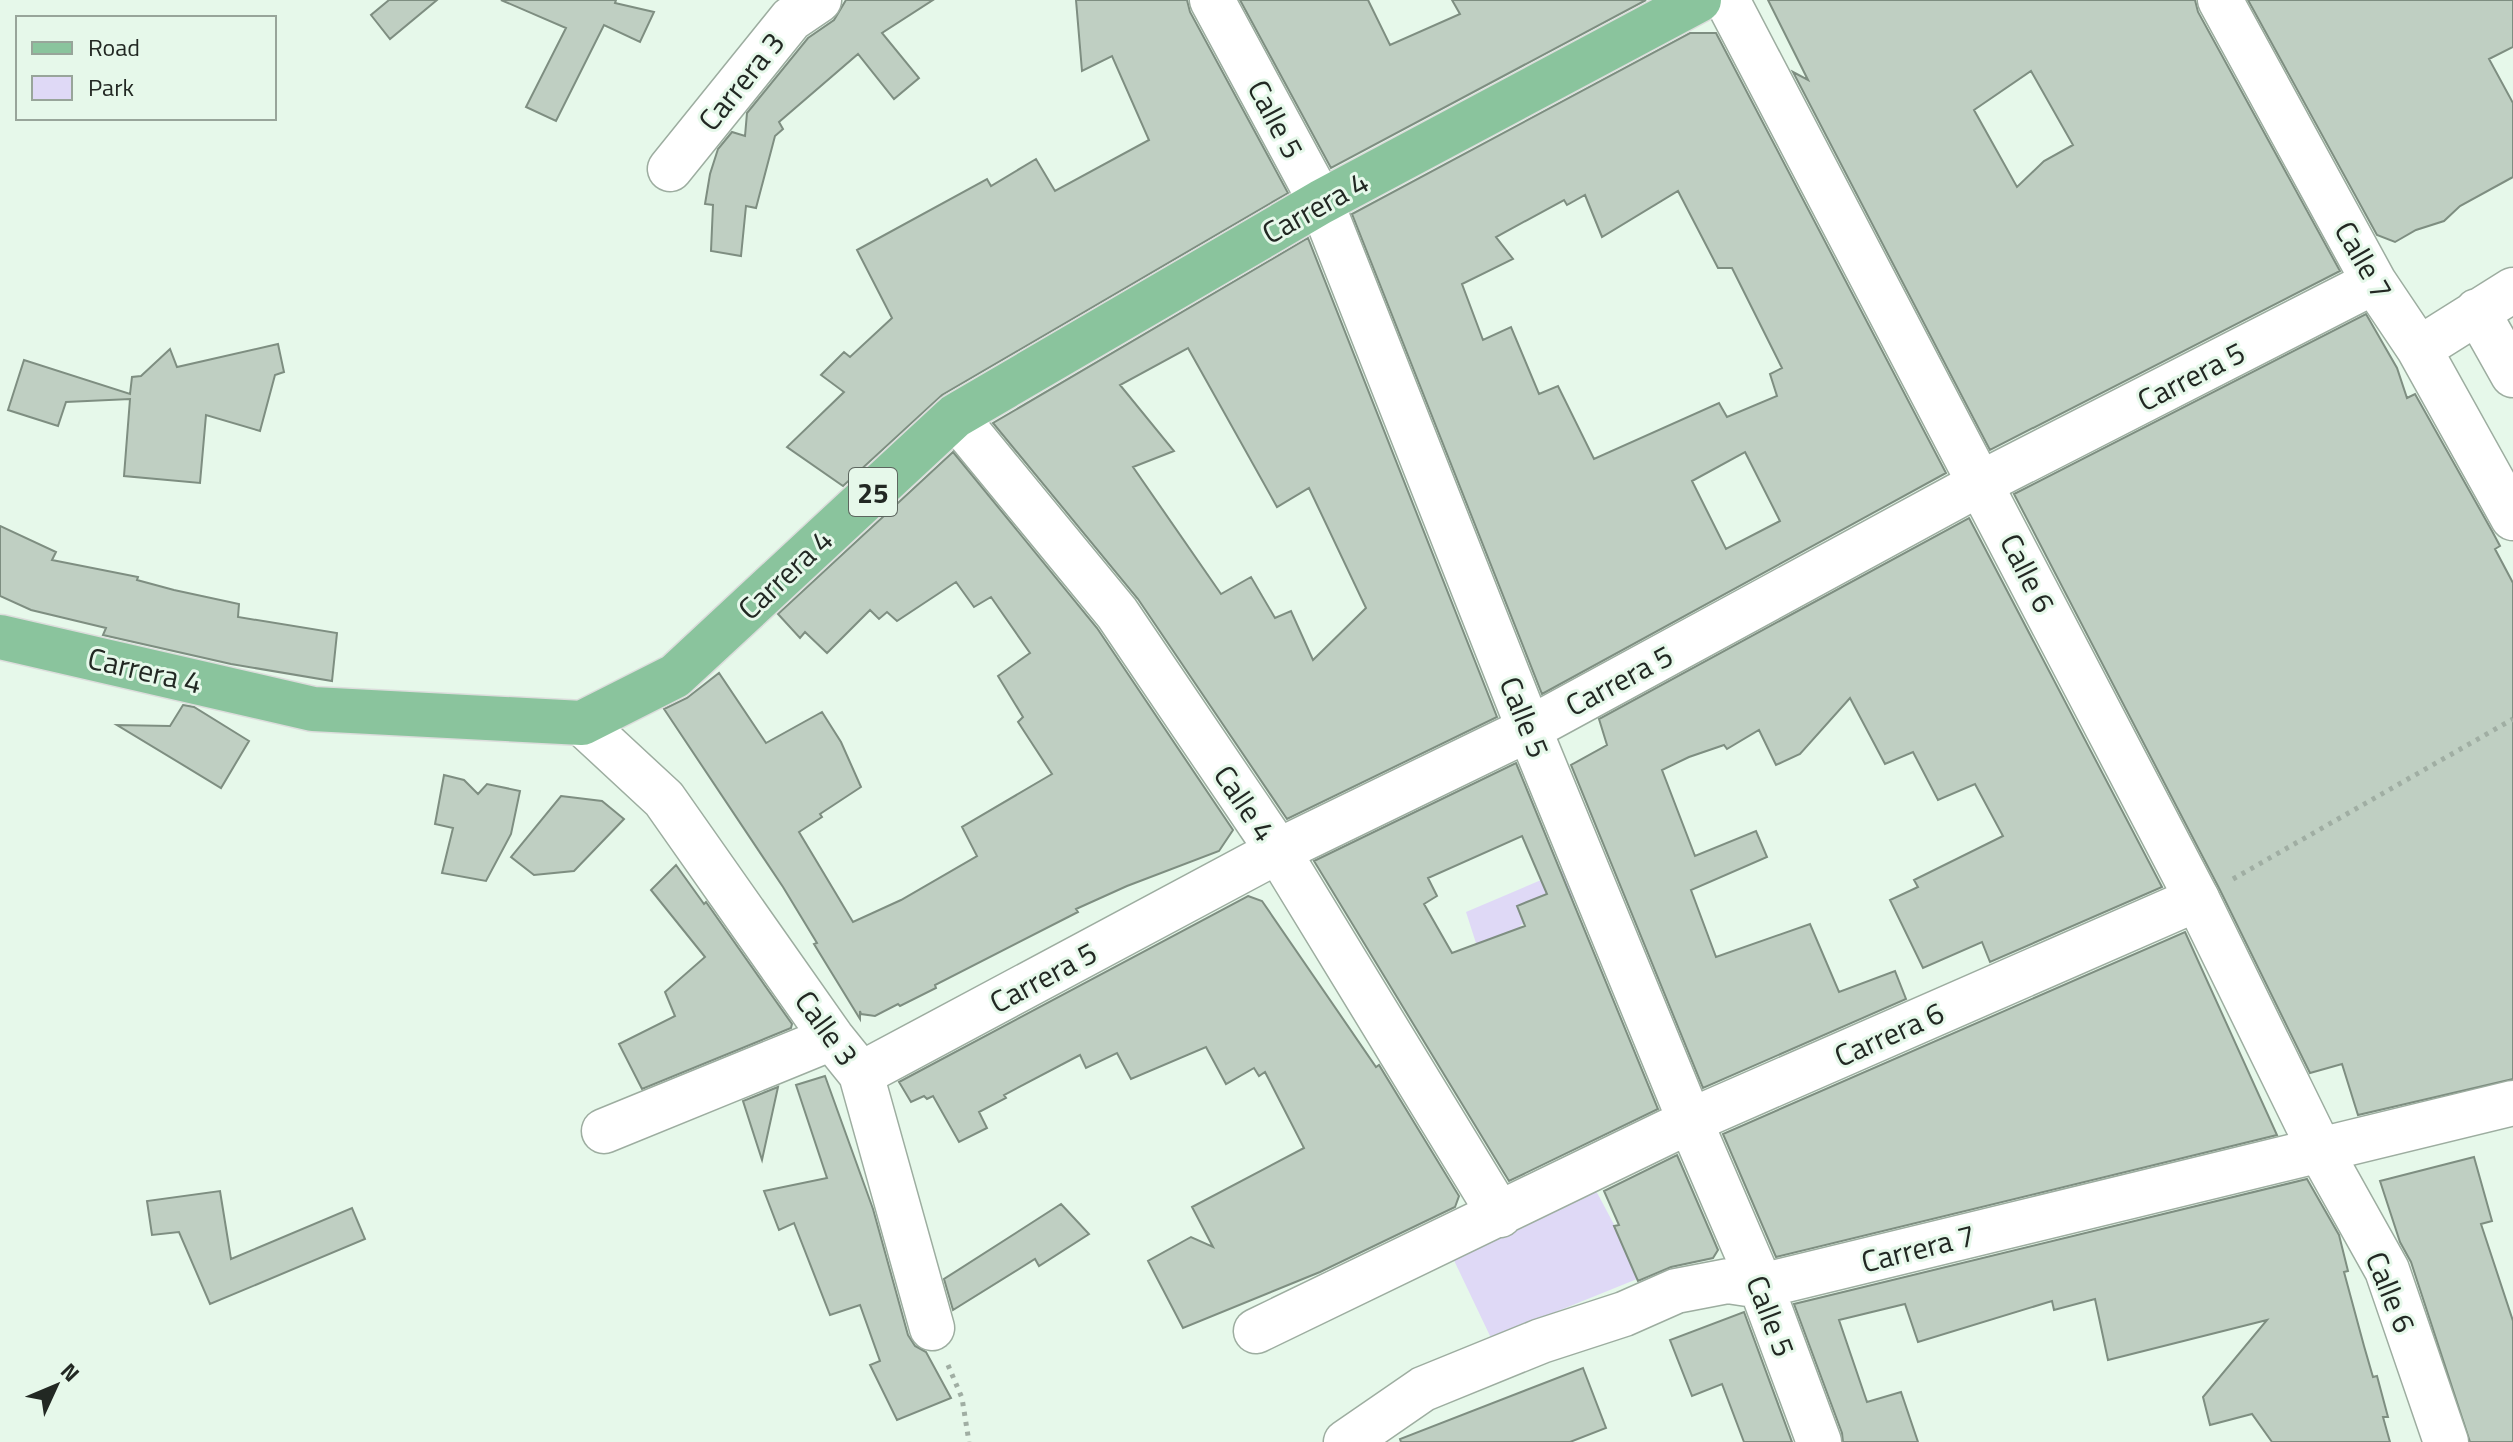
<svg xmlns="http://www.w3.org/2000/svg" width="2513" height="1442" viewBox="0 0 2513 1442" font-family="'Titillium Web',sans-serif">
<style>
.green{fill:#dfd9f6}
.building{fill:#bfcfc2;stroke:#7e8e81;stroke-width:2;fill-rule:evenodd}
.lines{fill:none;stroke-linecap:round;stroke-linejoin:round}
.street-casing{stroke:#9dada0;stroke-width:47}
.secondary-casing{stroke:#9dada0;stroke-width:47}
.primary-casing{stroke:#dcdddc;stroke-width:47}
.path{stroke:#a0aea3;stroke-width:5;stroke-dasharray:4 6;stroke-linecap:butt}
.street{stroke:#fff;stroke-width:44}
.secondary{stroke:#fff;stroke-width:44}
.primary{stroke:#8ac49d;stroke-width:44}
.labels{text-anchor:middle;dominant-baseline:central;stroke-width:6;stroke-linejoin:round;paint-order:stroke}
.shield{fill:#e6f8ea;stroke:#5d665f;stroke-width:2}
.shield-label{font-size:28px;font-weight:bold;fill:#222823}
.street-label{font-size:30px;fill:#222823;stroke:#e6f8ea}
</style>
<rect width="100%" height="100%" fill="#e6f8ea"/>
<!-- green -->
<path class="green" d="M1567 869 1595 904 1572 898 1549 903 1533 919 1521 925 1510 941 1483 965 1466 912Z
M1594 1187 1642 1277 1491 1338 1450 1252Z"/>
<!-- building -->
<path class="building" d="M389 0H437L390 39 371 15Z
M501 0H616L615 3 654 12 640 42 604 25 556 121 526 107 566 28Z
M846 0H933L882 33 919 78 894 99 858 54 779 122 783 129 775 136 756 208 746 206 741 256 711 251 713 205 705 204 710 174 718 149 732 132 745 136 747 113 808 38 834 20Z
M1076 0H1187L1190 12 1288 193 942 395 843 486 787 447 844 392 821 375 844 352 850 357 892 318 857 250 987 179 991 186 1036 159 1055 191 1149 140 1112 56 1082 71Z
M1240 0H1368L1390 45 1460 14 1452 0H1646L1331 168Z
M1768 0H2195L2198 12 2340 271 1990 450 1793 72 1808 80ZM2031 71 2073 145 2044 161 2017 187 1974 110Z
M2248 0H2513V47L2489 59 2513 103V177L2460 206 2444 221 2416 230 2395 242 2377 235Z
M1690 33H1716L1946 473 1542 694 1352 214ZM1678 191 1718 268H1732L1782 368 1770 374 1777 396 1727 417 1719 403 1594 459 1558 386 1539 394 1511 327 1483 340 1462 284 1513 259 1496 237 1564 200 1567 205 1585 195 1602 237ZM1745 452 1780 521 1726 549 1692 481Z
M1308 238 1497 717 1287 819 1138 599 993 423ZM1188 348 1277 507 1309 488 1366 608 1313 660 1291 611 1275 618 1251 577 1221 594 1133 467 1174 451 1120 385Z
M2366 314 2397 368 2407 398 2415 394 2492 531 2500 546 2495 549 2513 583V1079L2358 1115 2342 1064 2310 1073 2219 888 2014 494Z
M278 344 284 372 275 375 260 431 206 415 200 483 124 476 130 399 66 402 58 426 8 410 24 360 130 394 132 377 141 376 170 349 177 367Z
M953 452 1097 628 1233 830 1219 851 1127 886 1076 909 1078 912 935 985 936 988 900 1006 898 1004 875 1016 861 1014 860 1011V1019L814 944 817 943 783 887 664 709 687 698 719 673 766 743 822 712 841 742 861 787 820 814 822 817 799 832 853 922 901 900 977 856 962 827 1052 774 1018 722 1023 717 998 676 1030 653 991 597 974 607 956 582 897 621 887 612 879 619 870 610 827 653 805 632 800 638 778 614Z
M1969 518 2162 887 1990 962 1982 942 1923 968 1890 900 1918 887 1914 880 2003 836 1975 784 1938 800 1913 752 1885 764 1850 698 1800 754 1776 765 1759 730 1727 749 1724 745 1689 757 1662 770 1695 856 1756 831 1767 857 1691 890 1716 957 1810 924 1839 992 1895 971 1906 999 1703 1088 1571 765 1607 745 1599 719Z
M0 526 56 552 52 560 138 577 137 580 174 590 239 604 238 617 337 633 332 681 231 664 103 635 106 628 31 610 0 596Z
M183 705 194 707 249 741 221 788 117 725 170 726Z
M1516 763 1658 1109 1509 1181 1314 861ZM1522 836 1547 894 1517 906 1525 926 1452 953 1424 904 1437 896 1428 878Z
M444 775 464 780 478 794 487 784 520 791 511 834 486 881 442 873 453 828 435 824Z
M561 796 602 801 624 819 574 871 534 875 511 857Z
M676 865 704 904 706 902 792 1024 791 1028 642 1089 619 1044 675 1016 665 992 705 957 651 890Z
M1248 896 1262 901 1376 1067 1379 1065 1459 1196 1455 1207 1320 1272 1183 1328 1148 1261 1191 1237 1213 1247 1192 1207 1304 1148 1265 1072 1259 1076 1254 1068 1226 1084 1206 1047 1131 1079 1117 1053 1086 1068 1080 1055 1004 1095 1006 1098 979 1112 987 1128 959 1142 933 1096 927 1099 924 1096 911 1102 899 1082Z
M2185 932 2277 1135 1776 1257 1723 1134Z
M825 1076 873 1209 908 1335 915 1346 926 1352 951 1398 897 1420 870 1365 880 1361 860 1305 830 1315 794 1223 779 1230 764 1191 827 1178 796 1085Z
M778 1087 762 1160 743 1101Z
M1677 1155 1718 1250 1713 1258 1671 1267 1638 1281 1614 1226 1619 1225 1604 1191Z
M2474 1157 2492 1221 2481 1224 2513 1321V1442H2470L2411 1262 2400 1242 2380 1181Z
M2307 1179 2339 1235 2348 1271 2344 1272 2364 1346 2373 1377 2377 1376 2388 1417H2383L2390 1442H2272L2252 1414 2210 1425 2203 1397 2267 1320 2108 1360 2095 1299 2054 1310 2052 1301 1918 1342 1905 1304 1839 1320 1867 1402 1901 1392 1918 1442H1843L1842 1433 1794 1304Z
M220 1191 231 1259 352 1208 365 1239 210 1304 179 1232 152 1235 147 1201Z
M1061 1204 1089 1234 1039 1266 1035 1259 953 1310 944 1279Z
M1744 1312 1792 1442H1744L1722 1384 1692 1396 1670 1340Z
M1583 1368 1606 1428 1570 1442H1401L1400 1439Z"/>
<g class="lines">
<!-- street casing -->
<g class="street-casing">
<path id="street" d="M1212 0 1321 202 1529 729 1690 1121 1761 1286 1819 1442
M2220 0 2374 282 2419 349 2513 518
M670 169 791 19 819 0
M2477 311 2513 375
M2419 349 2513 290
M955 416 1117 613 1278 851 1500 1215
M582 723 664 799 832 1038 861 1074 932 1328
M861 1074 1278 851 1529 729 1981 483 2374 282
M604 1131 832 1038
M1256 1331 1690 1121 2197 899
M1346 1442 1423 1389 1541 1341 1624 1314 1676 1291 1728 1281 1761 1286 2513 1103"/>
</g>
<!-- secondary casing -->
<g class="secondary-casing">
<path id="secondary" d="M1727 0 2197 899 2320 1150 2387 1270 2446 1442"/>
</g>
<!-- primary casing -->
<g class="primary-casing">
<path id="primary" d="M0 637 313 709 582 723 675 676 955 416 1321 202 1699 0"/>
</g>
<!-- path -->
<path class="path" d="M2233 879 2513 719
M948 1365 962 1398 969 1442"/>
<!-- street -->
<use href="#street" class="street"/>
<!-- secondary -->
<use href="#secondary" class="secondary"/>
<!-- primary -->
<use href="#primary" class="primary"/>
</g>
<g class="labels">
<!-- shield labels -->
<rect class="shield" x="849" y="468" width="48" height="48" rx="6"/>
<g class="shield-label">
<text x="873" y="492">25</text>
</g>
<!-- street labels -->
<g class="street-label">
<text transform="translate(741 81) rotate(-51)">Carrera 3</text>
<text transform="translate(1276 119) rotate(62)">Calle 5</text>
<text transform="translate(1315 207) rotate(-29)">Carrera 4</text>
<text transform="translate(2364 260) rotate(60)">Calle 7</text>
<text transform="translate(2191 376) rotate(-27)">Carrera 5</text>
<text transform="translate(2028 573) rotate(63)">Calle 6</text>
<text transform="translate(785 574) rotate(-43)">Carrera 4</text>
<text transform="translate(145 670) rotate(13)">Carrera 4</text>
<text transform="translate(1619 680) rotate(-28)">Carrera 5</text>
<text transform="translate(1525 717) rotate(68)">Calle 5</text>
<text transform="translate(1245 803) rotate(56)">Calle 4</text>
<text transform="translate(1043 977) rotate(-28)">Carrera 5</text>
<text transform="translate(827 1028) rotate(54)">Calle 3</text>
<text transform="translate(1889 1034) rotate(-24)">Carrera 6</text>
<text transform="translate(1918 1248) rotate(-14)">Carrera 7</text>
<text transform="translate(2391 1292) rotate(68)">Calle 6</text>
<text transform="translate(1771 1316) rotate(69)">Calle 5</text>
</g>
</g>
<!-- legend -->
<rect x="16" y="16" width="260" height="104" fill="#e6f8ea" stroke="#98a59a" stroke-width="2"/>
<rect x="32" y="42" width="40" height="12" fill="#8ac49d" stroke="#98a59a" stroke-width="2"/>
<text x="88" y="56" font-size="24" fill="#222823">Road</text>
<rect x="32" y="76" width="40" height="24" fill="#dfd9f6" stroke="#98a59a" stroke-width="2"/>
<text x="88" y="96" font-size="24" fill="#222823">Park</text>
<!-- north arrow -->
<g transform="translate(56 1386) rotate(46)" stroke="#e6f8ea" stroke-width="6" paint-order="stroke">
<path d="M0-6L14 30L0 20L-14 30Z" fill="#222823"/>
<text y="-12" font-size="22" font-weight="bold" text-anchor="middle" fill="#222823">N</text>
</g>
</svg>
